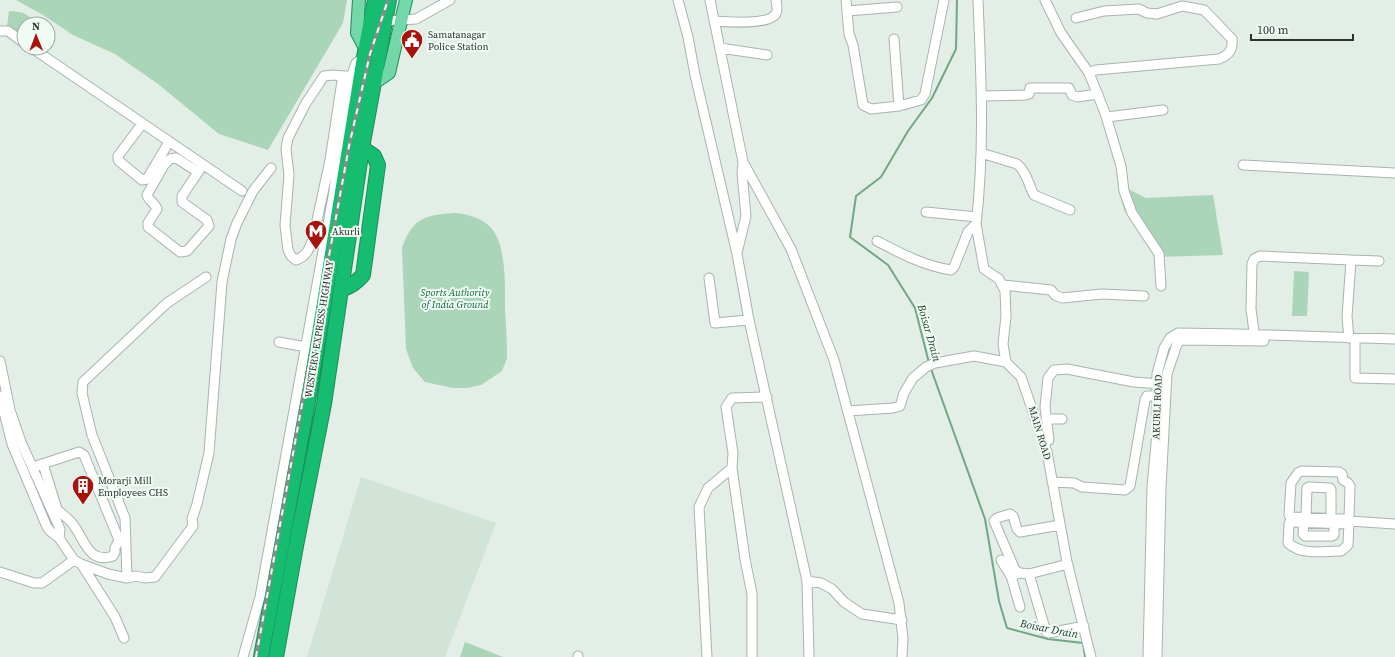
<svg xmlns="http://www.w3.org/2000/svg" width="1395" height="657" viewBox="0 0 1395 657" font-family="'Source Serif 4',serif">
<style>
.built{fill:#d2e3d7}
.green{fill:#aad5b8}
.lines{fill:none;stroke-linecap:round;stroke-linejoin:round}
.stream{stroke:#71a785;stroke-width:2}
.minor-casing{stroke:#a9b4ad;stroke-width:11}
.major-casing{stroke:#1e8c5a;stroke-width:14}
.highway-casing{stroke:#1e8c5a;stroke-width:16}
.minor{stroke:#fff;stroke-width:9}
.major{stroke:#73d7aa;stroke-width:12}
.highway{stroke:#16bd71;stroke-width:14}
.rail-casing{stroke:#858d88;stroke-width:3.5}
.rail{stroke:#f0fbf3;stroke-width:2;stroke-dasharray:6;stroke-linecap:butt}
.labels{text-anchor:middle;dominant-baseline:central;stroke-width:4;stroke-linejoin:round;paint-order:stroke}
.poi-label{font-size:10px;fill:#2d312e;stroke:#f0fbf3;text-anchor:start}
.park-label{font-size:10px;font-style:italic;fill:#0b663b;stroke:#f0fbf3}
.street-label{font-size:10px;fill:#2d312e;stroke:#f0fbf3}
.water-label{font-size:11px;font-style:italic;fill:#173825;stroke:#f0fbf3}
</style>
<rect width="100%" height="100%" fill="#e2eee6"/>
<!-- built -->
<path class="built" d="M361 477 496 523 445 657H307Z"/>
<!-- green -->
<path class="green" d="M16 0H347L343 23 268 150 219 134 158 84 115 54 73 35 43 15Z
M9 11C21 12 28 12 35 24H24V38L7 27Z
M1130 190 1146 198 1213 195 1223 255 1157 257 1124 210 1121 199 1123 192Z
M454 213C469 214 488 219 496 235 506 255 505 286 505 308 506 325 507 341 507 358L502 371 481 385 467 388H453L425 382 413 368 406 349 402 248C412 219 424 215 454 213Z
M1294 271 1309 272 1307 316H1292Z
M465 642 503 657H460Z"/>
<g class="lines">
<!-- stream -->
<path class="stream" d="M929 363 915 308 888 265 850 237 856 196 881 177 908 131 932 98 956 49 957 0
M931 369 985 519 999 601 1007 628 1048 639 1083 643 1085 657"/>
<!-- minor casing -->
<g class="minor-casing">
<path id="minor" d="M678 0 688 37 695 75 737 254 749 320 807 581 809 657
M710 0 743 162 791 249 834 360 899 603 903 639 902 657
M846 0 849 34 853 45 863 105 871 109 899 106 921 100 925 94 944 0
M1045 0 1061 33 1089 73 1105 113 1121 166 1124 191 1132 213 1159 254 1161 286
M847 11 897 7
M1076 18 1104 11 1139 9 1147 13 1157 14 1182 6 1204 10 1232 39C1233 50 1229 55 1219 59L1096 70 1089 73
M385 21 416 19 450 0
M715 21C728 22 766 25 775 15 778 12 777 5 776 0
M0 31H8L24 43
M894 39 899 106
M32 48 242 191
M720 48 767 55
M982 96 1026 95 1029 94 1030 88H1069L1072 95 1077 97 1098 94
M1107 117 1163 110
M142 124 118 156V159L119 161 142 180 147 179 169 142
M981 153 1017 164C1027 172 1028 184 1034 195L1070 210
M330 160 313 239C309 249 307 256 296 260L291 256 288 250 285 225 289 175 286 149 288 138 306 103 324 76 333 75 344 76
M335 161 330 160 342 81 344 76H349
M1243 165 1395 173
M198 172 176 158 170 159 164 165 147 195C149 201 155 203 157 209L148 223V227L180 252 187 251 209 226 207 220 182 202V196L203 165
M926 212 977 217
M976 224 984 269 999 279 1005 291 1006 316 1003 344 1006 362 1021 377 1047 452 1067 562 1091 657
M877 241C900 253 924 266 951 270L954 267 968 232 976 224C985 149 981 75 978 0
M737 253 746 216 742 173 743 163
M1351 260 1379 261
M709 278 715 323 749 320
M1003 285 1051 290 1055 295 1062 298 1102 294 1144 296
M1255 339 1251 309 1252 264 1254 259 1260 256 1351 260 1347 317 1349 338
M1355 339V378L1395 379
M279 342 311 348
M0 361 10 410 21 442 60 529 59 538
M0 396 12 444 47 527 50 531 59 538 74 560 81 564 108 574 127 578 136 576 145 578 155 577 193 526 192 519 197 504 209 453 222 282 231 239 237 223 253 191 271 168
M848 411 893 408 900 406 904 393 913 378 926 367 935 363 974 356 1006 362
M1046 419H1062
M1049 440 1045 407 1048 378 1054 370 1067 369 1134 382 1161 384
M33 467 79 452 84 455 119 540 115 548V552L113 556C87 565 84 536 71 522 67 517 61 514 57 509L43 464
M732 468 745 559 752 594V657
M1052 482 1074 483 1082 487 1125 490 1130 486 1145 400 1147 396H1161
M1306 517 1307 488 1309 487 1330 488 1331 490V518
M1349 521 1395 524
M1304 522 1303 534 1305 536H1332L1334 535V523
M1349 524 1290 522 1289 524 1288 543C1303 556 1323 551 1341 551L1348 545 1349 521V519L1350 486 1348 483 1343 480 1342 474 1339 472 1302 471 1298 473 1291 483 1289 515 1290 517 1349 519
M1060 525 1020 532 1017 529 1013 516 1010 514 997 518 994 521 1015 570 1020 573 1029 574 1046 632 1049 633 1084 626
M1001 560 1011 576
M82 565 115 617 124 638
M0 572 34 583H42L74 560
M1029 574 1068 564
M127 578 125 518 92 435 82 393 83 382 167 303 206 277
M807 581 821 583 832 589 844 602 862 614 902 620
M1020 607 1011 576 1020 573
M578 656V657
M243 657 260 597 334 191 337 161 352 75 356 63 364 57
M707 657 699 507 708 488 732 468 733 453 726 407 732 398 767 397
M1148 657 1152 487 1157 432V374L1164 348 1170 338 1178 333 1238 334 1395 339
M1157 657 1161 487 1167 374 1177 344 1181 340 1264 341"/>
</g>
<!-- major casing -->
<g class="major-casing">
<path id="major" d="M359 0 357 33 365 48
M374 83 389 73 406 0"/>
</g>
<!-- highway casing -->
<g class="highway-casing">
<path id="highway" d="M341 290C351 286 356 283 363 275L378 165 374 156 362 148
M261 657 308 401 364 57 375 0
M276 657 296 546 324 404 362 148 389 0"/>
</g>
<!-- minor -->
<use href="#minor" class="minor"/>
<!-- major -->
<use href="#major" class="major"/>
<!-- highway -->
<use href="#highway" class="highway"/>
<!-- rail casing -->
<g class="rail-casing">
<path id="rail" d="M256 657 349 146 370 54 388 0"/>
</g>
<!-- rail -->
<use href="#rail" class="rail"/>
</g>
<!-- icons -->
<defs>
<g id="civic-pin" transform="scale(1.15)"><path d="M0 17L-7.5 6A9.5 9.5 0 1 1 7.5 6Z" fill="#a7140e" stroke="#f0fbf3"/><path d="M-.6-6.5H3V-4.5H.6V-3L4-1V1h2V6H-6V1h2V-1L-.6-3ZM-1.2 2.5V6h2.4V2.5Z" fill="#fff"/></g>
<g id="metro-pin" transform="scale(1.15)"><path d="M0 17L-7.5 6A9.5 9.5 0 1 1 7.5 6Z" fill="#a7140e" stroke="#f0fbf3"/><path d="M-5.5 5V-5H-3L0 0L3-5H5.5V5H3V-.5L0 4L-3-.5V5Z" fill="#fff"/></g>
<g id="building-pin" transform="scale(1.15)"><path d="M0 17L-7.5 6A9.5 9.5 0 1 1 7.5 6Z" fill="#a7140e" stroke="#f0fbf3"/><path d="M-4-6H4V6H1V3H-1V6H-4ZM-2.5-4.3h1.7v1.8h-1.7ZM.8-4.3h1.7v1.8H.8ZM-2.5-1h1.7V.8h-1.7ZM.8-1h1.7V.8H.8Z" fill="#fff"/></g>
</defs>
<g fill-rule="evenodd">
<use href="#civic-pin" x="412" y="40"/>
<use href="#metro-pin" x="316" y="231"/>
<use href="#building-pin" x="83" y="486"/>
</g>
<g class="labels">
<!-- poi labels -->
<g class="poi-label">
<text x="428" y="34">Samatanagar<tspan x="428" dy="12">Police Station</tspan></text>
<text x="332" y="231">Akurli</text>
<text x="98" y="480">Morarji Mill<tspan x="98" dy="12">Employees CHS</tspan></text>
</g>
<!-- park labels -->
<g class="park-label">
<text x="455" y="292">Sports Authority<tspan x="455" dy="12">of India Ground</tspan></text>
</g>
<!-- street labels -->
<g class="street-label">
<text transform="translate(319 329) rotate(-81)">WESTERN EXPRESS HIGHWAY</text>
<text transform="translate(1157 407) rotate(-88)">AKURLI ROAD</text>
<text transform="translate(1040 433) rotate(73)">MAIN ROAD</text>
</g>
<!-- water labels -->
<g class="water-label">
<text transform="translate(929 333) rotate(74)">Boisar Drain</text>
<text transform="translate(1049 629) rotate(11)">Boisar Drain</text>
</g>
</g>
<!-- north arrow -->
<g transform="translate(36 36) rotate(359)"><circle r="19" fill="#f0fbf3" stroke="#a2aaa4"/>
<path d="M0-3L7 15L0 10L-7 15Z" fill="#a7140e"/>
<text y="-6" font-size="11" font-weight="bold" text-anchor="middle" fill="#2d312e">N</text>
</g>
<!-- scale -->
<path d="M1251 34v6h102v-6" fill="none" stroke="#2d312e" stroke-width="2"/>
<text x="1257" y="34" font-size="12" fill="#2d312e" stroke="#f0fbf3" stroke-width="3" paint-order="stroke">100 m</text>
</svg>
